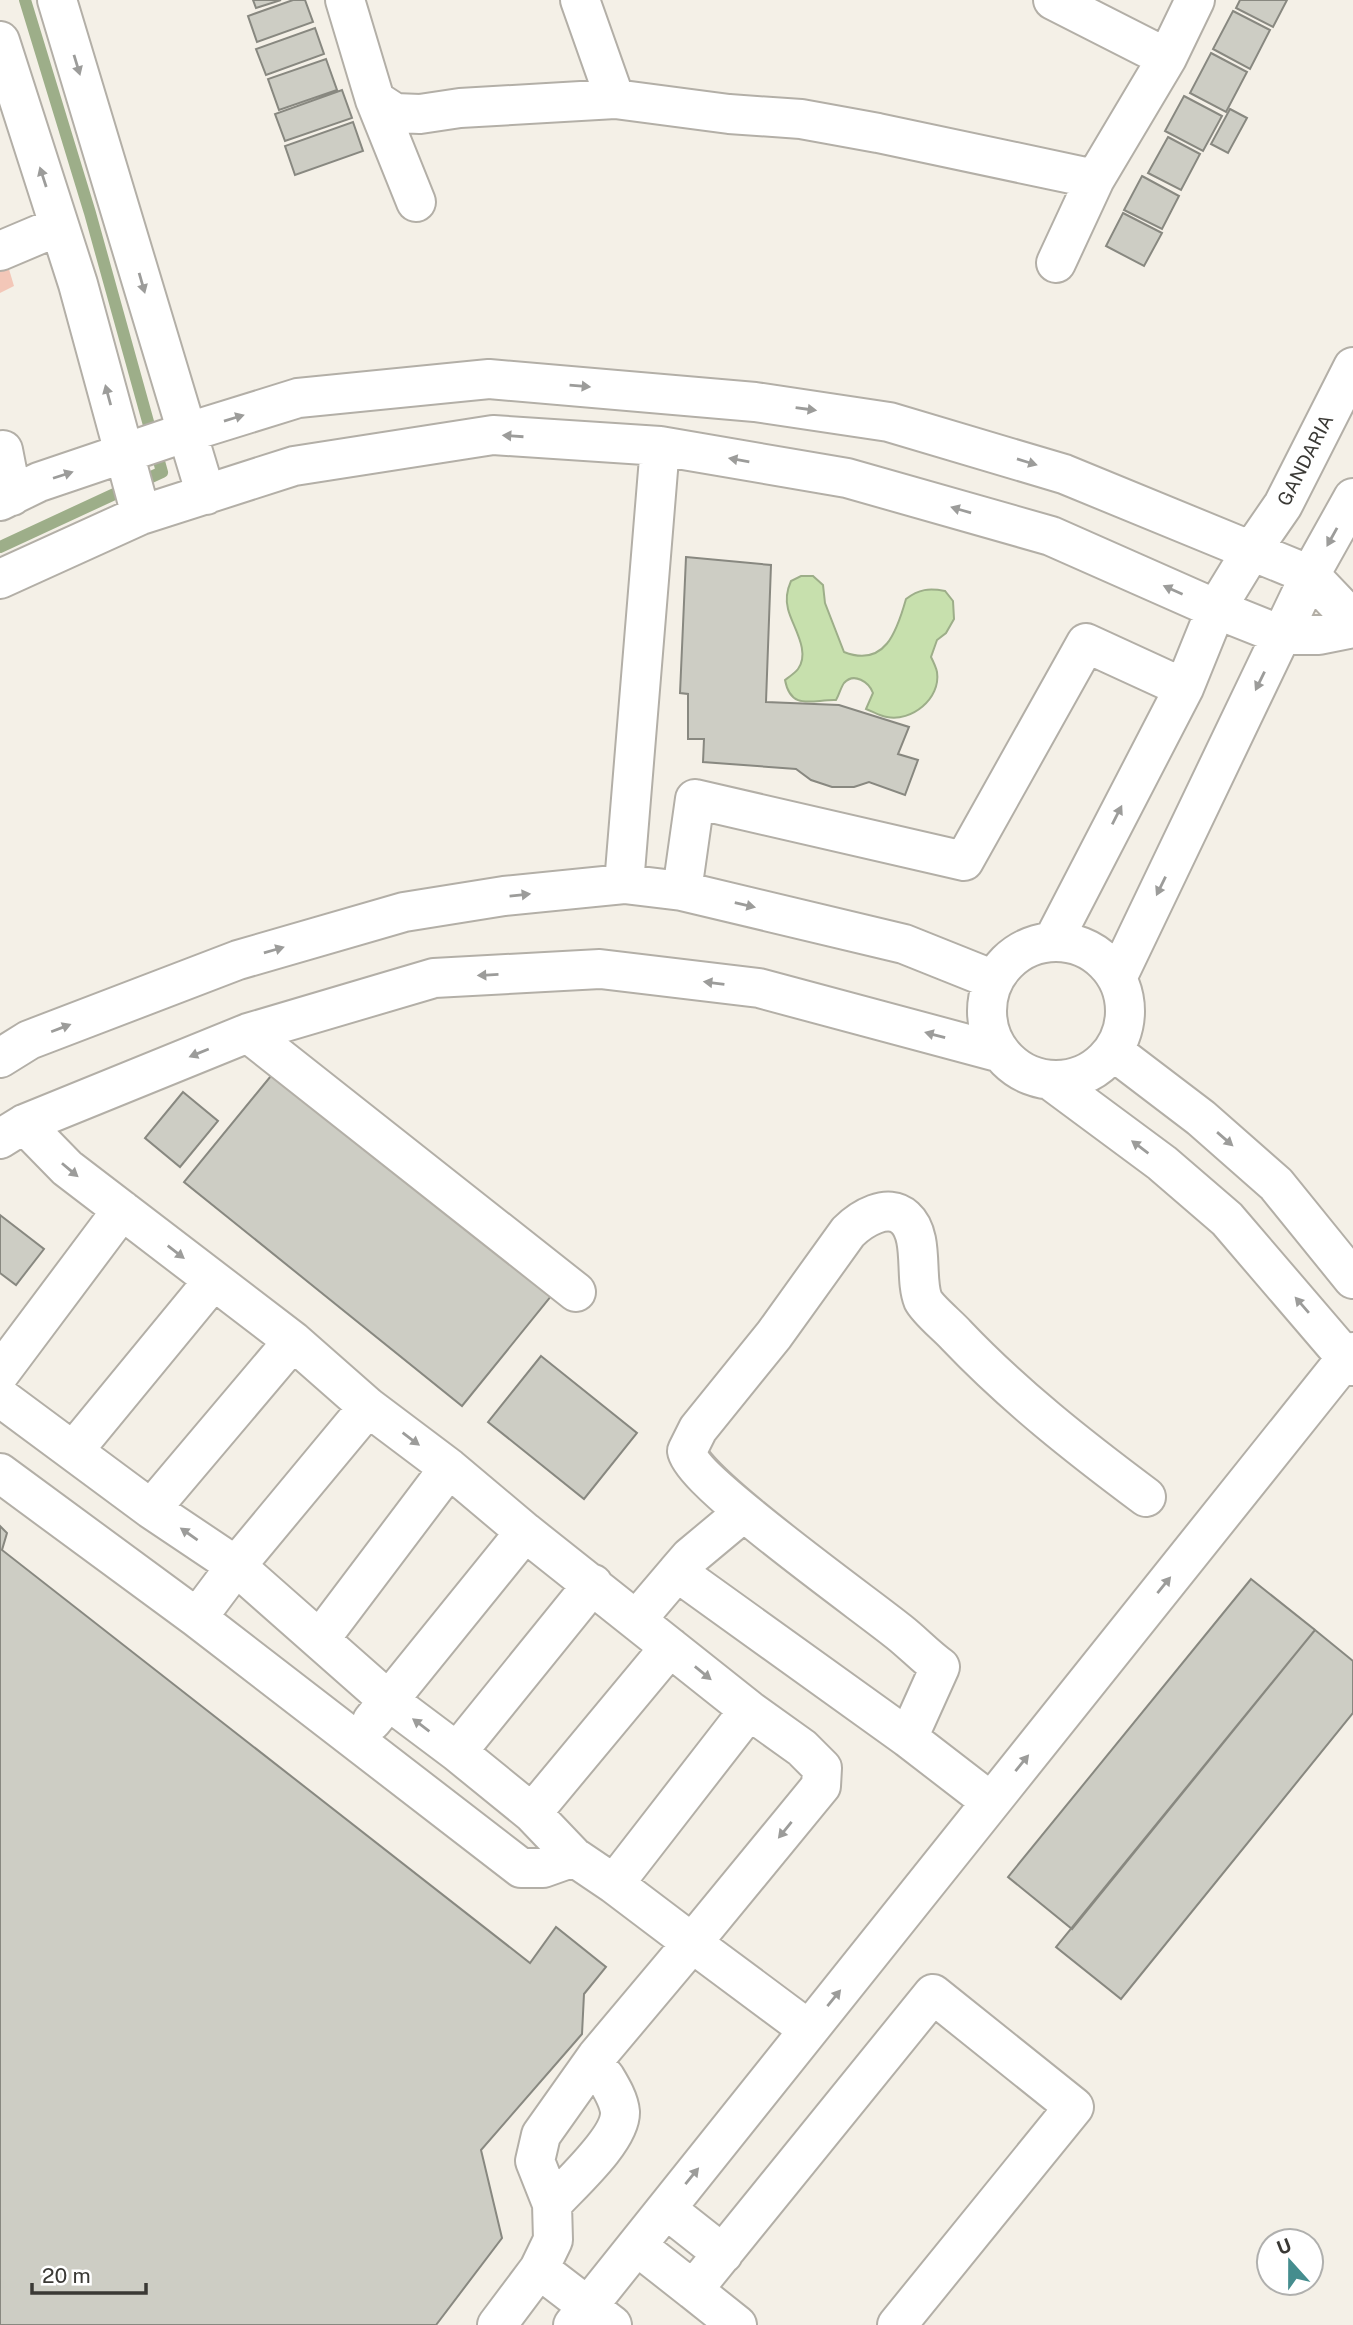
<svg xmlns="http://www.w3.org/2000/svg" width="1353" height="2325" viewBox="0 0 1353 2325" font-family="'Public Sans',sans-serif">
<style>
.green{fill:#f3c7b8}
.water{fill:#c7e0ad;stroke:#9dae89;stroke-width:2}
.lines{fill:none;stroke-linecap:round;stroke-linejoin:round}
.stream{stroke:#9dae89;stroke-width:12}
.building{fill:#cdcdc4;stroke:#888880;stroke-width:2}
.minor-casing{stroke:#b3afa7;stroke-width:42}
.minor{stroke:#fff;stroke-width:38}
.oneway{fill:#9c9c9a}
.labels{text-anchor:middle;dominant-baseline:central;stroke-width:5;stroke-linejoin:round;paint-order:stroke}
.street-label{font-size:19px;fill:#3a3935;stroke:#fff}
</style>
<rect width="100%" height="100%" fill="#f4f0e7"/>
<!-- green -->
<path class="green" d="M0 239 14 286 0 293Z"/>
<!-- water -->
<path class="water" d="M801 576H813L823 585 825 603 844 652C885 668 897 631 906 599 919 589 929 588 945 591L953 601 954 619 946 633 937 640 931 657C933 661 936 667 937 672 941 699 911 722 887 717 880 716 872 711 866 709L873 693C869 682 854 672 844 683 841 687 839 695 836 700 814 699 791 712 785 680 789 677 795 673 798 669 811 651 792 626 788 609 785 598 787 590 791 581Z"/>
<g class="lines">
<!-- stream -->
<path class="stream" d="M0 547 162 472 90 213 25 0"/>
</g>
<!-- building -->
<path class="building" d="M253 0H281L256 8Z
M293 0H305L313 22 257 42 248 16Z
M1240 0H1287L1273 27 1236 8Z
M1233 11 1270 30 1250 69 1213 49Z
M315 28 324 54 266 75 256 49Z
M1211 53 1247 72 1226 112 1190 93Z
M326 59 337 90 279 110 268 79Z
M342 90 352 118 285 141 275 114Z
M1184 96 1222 116 1203 151 1165 131Z
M1230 109 1247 118 1228 153 1211 144Z
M353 122 363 151 295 175 285 146Z
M1168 137 1200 154 1181 190 1148 173Z
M1142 176 1179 196 1162 229 1124 210Z
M1123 213 1162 233 1144 266 1106 246Z
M686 557 771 565 766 702 839 705 909 727 898 754 918 760 905 795 869 782 854 787H832L811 780 796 769 703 762 704 739H688V694L680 693Z
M275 1071 552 1295 462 1406 184 1182Z
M183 1092 218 1121 180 1167 145 1138Z
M0 1215 44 1249 16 1285 0 1273Z
M541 1356 637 1433 584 1499 488 1422Z
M0 1526 7 1533 2 1550 530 1963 556 1927 606 1967 584 1994 582 2034 481 2150 502 2238 436 2325H0Z
M1251 1579 1315 1630 1072 1929 1008 1877Z
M1315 1630 1353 1661V1713L1121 1999 1056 1947Z"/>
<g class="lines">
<!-- minor casing -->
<g class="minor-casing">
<path id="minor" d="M57 0 206 495
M345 0 375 100 416 202
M580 0 615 99
M1053 0 1167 58
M0 41 78 284 141 515
M375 100 395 113 420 114 460 108 615 99 729 114 801 119 878 133 1095 179
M0 251 59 226
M1056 263 1095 179 1167 58 1195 0
M3 450 12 496
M0 501 39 482 169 438 298 398 489 379 755 402 889 422 1064 474 1310 575 1353 620
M0 579 141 515 294 466 493 435 660 446 847 478 1051 536 1216 609 1281 635H1319L1353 628
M624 884 660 446
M682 891 695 799 964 861 1086 643 1184 688
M1053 941 1184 688 1216 609 1252 550 1283 505 1353 367
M987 1011a69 69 0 1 1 138 0a69 69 0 1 1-138 0Z
M1118 976 1310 575 1353 498
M248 1033 576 1292
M1113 1051 1201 1118 1276 1184 1353 1279
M0 1058 29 1040 238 960 404 912 504 896 624 884 682 891 904 944 994 980
M1050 1080 1162 1163 1227 1219 1353 1366
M0 1139 24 1124 248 1033 434 978 600 969 759 988 1001 1053
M0 1373 122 1210
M0 1397 151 1509 236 1566 389 1701 457 1752 532 1813 574 1857 614 1884 692 1943 821 1786 822 1768 802 1748 749 1710 525 1532 449 1468 368 1407 293 1341 67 1168 24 1124
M368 1407 236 1566 197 1618 521 1868H543L574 1857
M74 1450 213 1281
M0 1473 197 1618
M151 1509 293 1341
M744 1512 690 1557 677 1572 908 1738
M637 1619 677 1572
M320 1639 449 1468
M372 1721 525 1532
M457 1752 593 1584
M991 1802 908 1738 940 1667C926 1657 913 1643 899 1632 866 1605 691 1481 687 1451L698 1429 774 1335 848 1232C861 1219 888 1202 905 1218 925 1236 914 1278 923 1300 928 1310 948 1326 956 1335 1014 1396 1079 1447 1146 1497
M532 1813 670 1647
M614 1884 749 1710
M552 2204C570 2184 621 2139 620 2112 619 2100 611 2087 605 2077
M666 2209 723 2254
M637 2246 693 2290
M539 2269 612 2325
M497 2325 539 2269 553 2240 552 2204 535 2161 541 2135 597 2056 692 1943 809 2030
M573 2325 1347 1357 1353 1352
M737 2325 693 2290 933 1994 1074 2107 897 2325"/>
</g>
<!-- minor -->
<use href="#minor" class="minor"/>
</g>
<!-- one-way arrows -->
<defs><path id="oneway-solid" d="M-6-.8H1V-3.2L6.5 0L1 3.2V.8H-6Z" transform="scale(1.75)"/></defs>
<g class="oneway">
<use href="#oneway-solid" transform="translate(77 65) rotate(73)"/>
<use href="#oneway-solid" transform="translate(43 177) rotate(-108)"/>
<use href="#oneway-solid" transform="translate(142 283) rotate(74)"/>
<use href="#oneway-solid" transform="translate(580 386) rotate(5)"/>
<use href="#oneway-solid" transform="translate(108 395) rotate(-105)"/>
<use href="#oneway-solid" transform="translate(806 409) rotate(8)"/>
<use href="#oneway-solid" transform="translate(234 418) rotate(-17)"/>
<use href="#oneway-solid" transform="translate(513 436) rotate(-176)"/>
<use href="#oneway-solid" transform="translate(739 460) rotate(-170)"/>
<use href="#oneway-solid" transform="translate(1027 462) rotate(17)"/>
<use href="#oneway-solid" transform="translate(63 475) rotate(-18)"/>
<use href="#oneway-solid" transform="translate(961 510) rotate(-164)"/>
<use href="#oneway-solid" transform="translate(1332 537) rotate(119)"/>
<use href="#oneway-solid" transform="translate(1173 590) rotate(-156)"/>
<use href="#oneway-solid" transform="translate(1260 681) rotate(116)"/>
<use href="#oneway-solid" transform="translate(1117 815) rotate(-63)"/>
<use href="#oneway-solid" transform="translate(1161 886) rotate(116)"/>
<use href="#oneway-solid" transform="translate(520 895) rotate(-6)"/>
<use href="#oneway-solid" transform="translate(745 905) rotate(13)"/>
<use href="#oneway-solid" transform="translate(274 950) rotate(-16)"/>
<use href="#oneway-solid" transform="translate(488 975) rotate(177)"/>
<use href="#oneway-solid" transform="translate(714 983) rotate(-173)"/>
<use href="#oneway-solid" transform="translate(61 1028) rotate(-21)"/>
<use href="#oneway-solid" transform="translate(935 1035) rotate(-165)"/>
<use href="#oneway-solid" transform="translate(199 1053) rotate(158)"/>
<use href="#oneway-solid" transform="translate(1225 1139) rotate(41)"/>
<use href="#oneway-solid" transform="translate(1140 1147) rotate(-143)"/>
<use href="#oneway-solid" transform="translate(70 1170) rotate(40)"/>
<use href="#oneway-solid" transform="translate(176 1252) rotate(38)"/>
<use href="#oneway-solid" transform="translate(1302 1305) rotate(-131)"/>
<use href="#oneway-solid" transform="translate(411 1439) rotate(37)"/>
<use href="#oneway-solid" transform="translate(189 1534) rotate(-145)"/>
<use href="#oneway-solid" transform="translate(1164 1585) rotate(-51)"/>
<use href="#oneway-solid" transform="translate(703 1673) rotate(39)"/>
<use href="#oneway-solid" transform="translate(421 1725) rotate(-143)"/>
<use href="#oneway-solid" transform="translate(1022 1763) rotate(-51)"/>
<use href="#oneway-solid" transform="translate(785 1830) rotate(129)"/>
<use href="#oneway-solid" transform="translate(834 1998) rotate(-51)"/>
<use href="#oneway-solid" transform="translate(692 2176) rotate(-51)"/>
</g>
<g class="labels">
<!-- street labels -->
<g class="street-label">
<text transform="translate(1305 460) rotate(-63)">GANDARIA</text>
</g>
</g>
<!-- north arrow -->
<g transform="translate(1290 2262) rotate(339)"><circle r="33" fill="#ffffff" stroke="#b0b0ae" stroke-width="2"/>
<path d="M0-5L12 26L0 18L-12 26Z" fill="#458d8e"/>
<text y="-10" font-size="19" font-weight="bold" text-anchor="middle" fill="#3a3935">U</text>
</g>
<!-- scale -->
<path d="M32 2283v10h114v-10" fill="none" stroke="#3a3935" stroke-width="3.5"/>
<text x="42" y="2283" font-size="21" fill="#3a3935" stroke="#ffffff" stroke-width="5" paint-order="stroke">20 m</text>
</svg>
